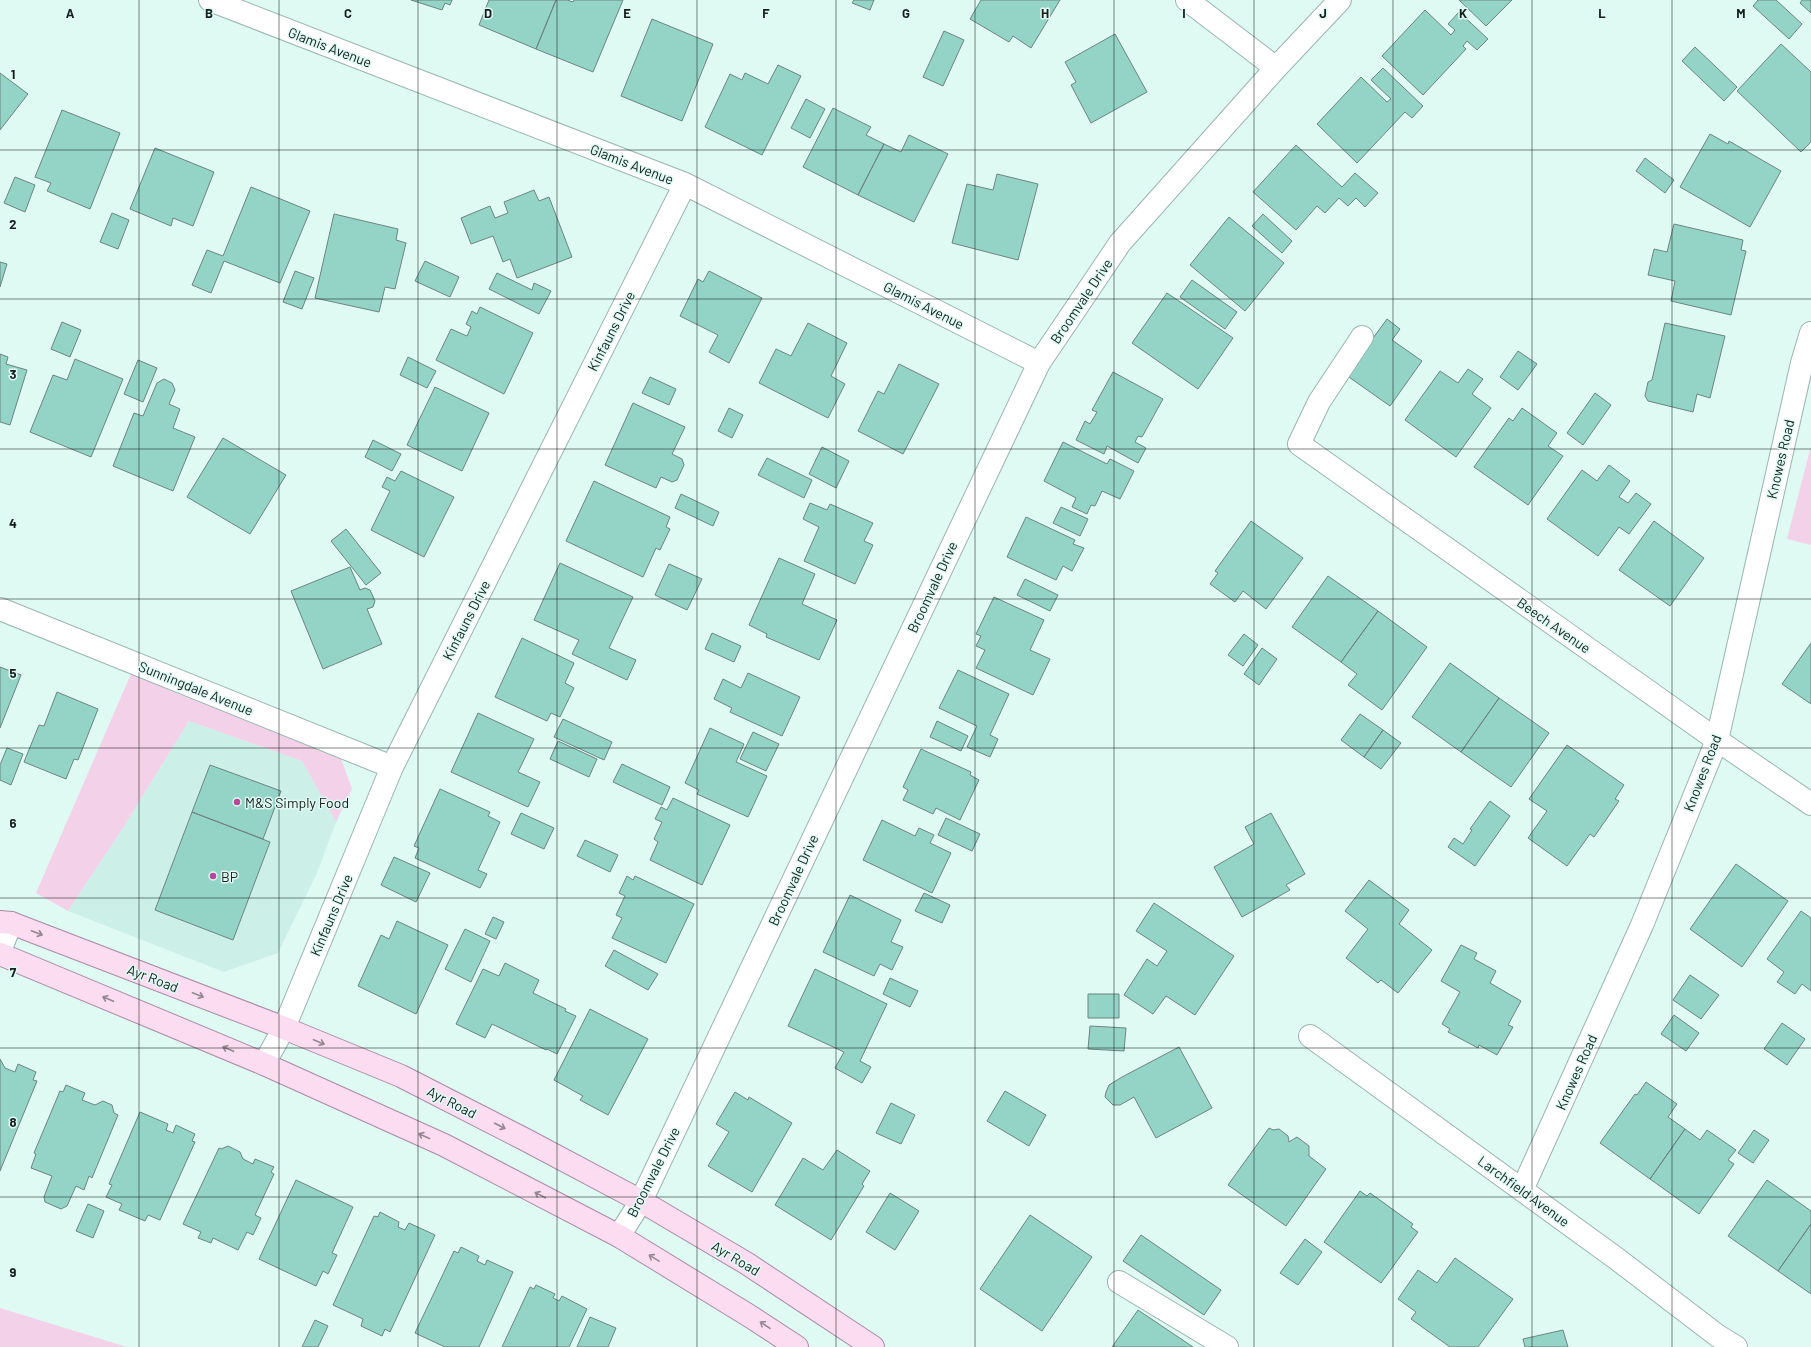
<svg xmlns="http://www.w3.org/2000/svg" width="1811" height="1347" viewBox="0 0 1811 1347" font-family="Barlow,sans-serif">
<style>
.built{fill:#ccf0e8}
.green{fill:#f3d1e8}
.building{fill:#94d4c7;stroke:#6c857f}
.lines{fill:none;stroke-linecap:round;stroke-linejoin:round}
.minor-casing{stroke:#9bb5af;stroke-width:24}
.major-casing{stroke:#aa8ba1;stroke-width:24}
.minor{stroke:#fff;stroke-width:22}
.major{stroke:#fbdcf1;stroke-width:22}
.oneway{stroke:#948792}
.grid{fill:none;stroke:#16201e;stroke-width:1;stroke-opacity:0.55}
.poi-dot{fill:#b9459d;stroke:#dffaf3;stroke-width:1.5}
.labels{text-anchor:middle;dominant-baseline:central;stroke-width:3;stroke-linejoin:round;paint-order:stroke}
.street-label{font-size:14px;fill:#16201e;stroke:#dffaf3}
.poi-label{font-size:14px;fill:#16201e;stroke:#dffaf3;text-anchor:start}
.grid-label{font-size:13px;text-anchor:middle;font-weight:bold;fill:#16201e;stroke:#dffaf3;stroke-width:3;stroke-linejoin:round;paint-order:stroke}
</style>
<rect width="100%" height="100%" fill="#dffaf3"/>
<!-- built -->
<path class="built" d="M189 721 302 761 336 822 317 873 278 953 224 972 68 911 123 828Z"/>
<!-- green -->
<path class="green" d="M1811 446V545L1787 539Z
M131 674 198 702 339 753 352 789 336 822 302 761 189 721 123 828 68 911 36 893Z
M0 1308 127 1347H0Z"/>
<!-- building -->
<path class="building" d="M411 0H452L450 5 445 3 442 10Z
M489 0H556L536 49 479 25Z
M556 0H567L573 2 574 0H623L593 72 536 49Z
M854 0H874L870 10 852 3Z
M981 0H1060L1031 48 1013 36 1009 42 970 19Z
M1459 0H1512L1486 26Z
M1758 0H1776L1802 24 1789 39 1753 6Z
M1802 0H1811V13L1800 3Z
M1425 10 1451 35 1455 30 1448 24 1459 12 1488 39 1477 50 1467 41 1463 46 1466 49 1423 95 1382 56Z
M652 19 713 44 682 121 621 96Z
M944 31 964 40 943 86 923 77Z
M1115 34 1147 92 1091 123 1071 85 1076 82 1065 62Z
M1781 44 1811 72V142L1801 152 1737 91Z
M1695 47 1737 87 1724 101 1682 61Z
M778 65 801 76 762 155 705 127 730 74 742 80 745 73 768 84Z
M1383 68 1423 106 1412 118 1405 112 1357 163 1317 124 1361 77 1387 102 1391 99 1371 80Z
M0 73 28 94 0 130Z
M806 99 825 109 810 138 791 128Z
M833 108 871 127 866 135 884 144 858 195 803 167Z
M62 110 120 133 90 209 47 191 51 183 35 177Z
M1710 134 1728 144 1729 141 1781 171 1750 227 1680 187Z
M909 135 948 154 914 222 858 195 884 144 901 152Z
M1296 145 1342 187 1355 173 1378 193 1365 207 1356 198 1348 206 1339 198 1325 213 1317 206 1296 230 1253 192Z
M155 148 214 172 193 226 173 218 171 226 130 209Z
M1645 158 1674 180 1665 193 1636 171Z
M997 174 1038 184 1018 260 952 243 967 184 993 190Z
M15 177 35 185 25 212 4 203Z
M251 187 310 211 280 283 224 261 211 293 192 285 207 250 223 256Z
M534 190 539 201 549 197 572 257 517 278 510 259 503 262 493 236 471 244 461 218 490 206 495 218 508 213 504 202Z
M112 213 129 220 118 249 100 242Z
M334 214 398 229 396 240 406 243 395 289 385 287 379 312 315 298Z
M1263 214 1292 241 1282 253 1252 226Z
M1229 217 1284 263 1245 311 1190 265Z
M1674 224 1743 240 1741 250 1746 251 1731 315 1671 301 1675 281 1648 275 1654 249 1667 252Z
M425 261 459 277 450 297 415 281Z
M0 262 7 264 0 287Z
M295 271 314 278 302 309 283 302Z
M709 271 762 298 729 363 709 352 718 335 680 316 698 279 703 282Z
M497 273 532 290 534 283 551 291 539 314 489 289Z
M1192 280 1237 312 1225 329 1180 297Z
M1167 293 1233 338 1198 389 1132 343Z
M480 307 533 333 504 394 436 360 451 329 467 336 471 327 466 324 472 311 477 314Z
M1387 319 1400 329 1392 340 1422 361 1390 406 1346 375Z
M62 322 81 330 70 357 51 349Z
M808 323 847 343 831 376 845 384 828 418 759 383 776 349 791 356Z
M1665 323 1725 336 1710 398 1697 394 1693 412 1648 401 1645 396 1648 382 1652 380Z
M1518 351 1537 364 1518 390 1500 377Z
M0 354 8 357 6 364 27 370 10 425 0 422Z
M408 357 436 371 427 388 400 375Z
M75 359 123 379 91 457 30 432 53 375 67 380Z
M138 360 157 368 143 402 124 394Z
M899 364 939 384 903 454 858 431 878 391 884 394Z
M1468 369 1483 379 1472 394 1491 408 1456 457 1405 420 1440 371 1458 383Z
M1113 372 1163 399 1142 437 1138 436 1135 442 1146 448 1138 463 1107 446 1104 454 1076 440 1085 421 1090 424 1097 412 1092 410Z
M650 377 676 389 669 405 642 393Z
M164 379 172 383 175 390 169 404 180 409 173 428 195 437 173 491 113 466 134 413 143 416 157 383Z
M435 387 489 413 462 471 407 445Z
M1595 393 1611 405 1583 445 1567 433Z
M633 403 685 427 672 454 682 459 684 465 677 480 672 482 661 477 656 488 605 465Z
M729 408 743 415 732 438 718 431Z
M1522 408 1557 433 1548 446 1563 456 1528 505 1474 467 1509 418 1513 421Z
M223 438 286 475 250 534 187 497Z
M373 440 401 454 392 471 365 457Z
M1063 442 1107 464 1110 459 1134 471 1120 499 1102 491 1095 506 1091 505 1087 514 1072 507 1076 498 1044 481Z
M822 447 849 461 836 488 809 474Z
M767 458 812 480 804 498 758 475Z
M1609 465 1630 481 1619 497 1628 503 1636 493 1651 504 1629 534 1619 527 1598 556 1547 519 1582 470 1597 481Z
M401 471 454 497 424 557 371 530 390 491 382 487 387 477 395 481Z
M594 481 670 517 666 527 670 529 660 550 656 548 643 577 566 541Z
M681 494 719 512 713 526 675 508Z
M810 503 827 510 830 504 873 523 864 541 873 545 855 584 804 561 819 527 803 519Z
M1061 507 1088 519 1080 536 1053 523Z
M1026 517 1075 540 1073 544 1084 548 1072 571 1063 566 1056 580 1007 557Z
M1251 521 1303 558 1266 609 1243 591 1235 602 1210 584 1218 573 1215 571Z
M1654 521 1704 558 1670 606 1619 570Z
M346 529 381 573 366 585 331 541Z
M779 558 815 574 802 604 837 620 819 660 766 637 767 634 749 625Z
M560 563 633 597 609 648 636 660 627 680 572 654 579 640 534 620Z
M669 564 702 579 687 610 655 595Z
M350 567 360 590 365 588 370 590 375 601 373 607 367 609 382 644 323 669 291 591Z
M1328 576 1378 611 1341 662 1292 627Z
M1025 579 1058 595 1050 611 1017 595Z
M994 597 1044 620 1030 650 1050 659 1033 695 976 668 985 650 976 646 981 636 976 634Z
M1378 611 1427 647 1382 710 1348 685 1357 674 1341 662Z
M712 633 741 646 734 662 705 649Z
M1244 634 1258 645 1243 666 1228 655Z
M522 638 574 663 565 683 574 688 560 717 551 713 547 721 495 697Z
M1811 643V704L1782 684Z
M1262 648 1277 659 1259 685 1244 674Z
M1450 663 1499 698 1461 752 1412 717Z
M0 667 21 675 0 728Z
M958 670 1009 694 990 735 998 739 990 757 967 747 977 726 939 708Z
M748 673 800 697 782 736 730 712 732 708 714 699 723 679 741 688Z
M57 692 98 709 78 760 74 759 66 779 24 762 39 725 44 726Z
M1499 698 1549 733 1511 787 1461 752Z
M478 713 534 739 518 772 540 782 528 807 451 772Z
M1360 714 1383 730 1364 757 1341 740Z
M563 719 612 742 604 760 554 737Z
M937 721 968 736 961 751 930 737Z
M710 728 744 744 736 762 767 776 748 817 697 794 699 790 685 783Z
M1383 730 1401 743 1381 769 1364 757Z
M753 732 779 744 766 771 740 759Z
M558 741 597 759 589 777 550 759Z
M1567 745 1624 785 1615 799 1619 801 1594 837 1590 834 1567 866 1528 838 1547 811 1529 799Z
M7 748 23 754 11 785 0 780V765Z
M921 749 971 772 970 775 979 780 960 820 936 808 933 814 903 800 908 790 903 787Z
M622 764 670 787 662 805 613 782Z
M210 765 281 791 263 839 192 812Z
M440 789 490 812 488 816 500 822 478 870 487 874 480 888 415 858 419 848 414 846Z
M673 798 730 825 702 885 650 860 658 842 654 839 662 822 655 819 661 807 667 810Z
M1490 801 1510 816 1475 866 1448 847 1454 838 1463 844 1472 830 1470 829Z
M192 812 270 842 233 940 155 910Z
M521 813 554 828 544 849 511 834Z
M1271 813 1305 874 1286 885 1290 890 1242 917 1214 867 1254 844 1245 827Z
M946 818 980 834 972 851 938 835Z
M882 820 915 836 919 828 934 835 930 843 951 853 932 893 863 860Z
M585 840 618 855 610 872 577 856Z
M394 857 430 873 416 902 381 885Z
M1736 864 1788 901 1742 967 1690 929Z
M627 876 633 880 635 876 694 904 666 963 612 938 622 918 616 915 625 896 619 893Z
M1369 880 1409 910 1399 924 1432 950 1398 993 1381 980 1378 983 1346 958 1368 929 1345 911Z
M924 893 950 905 942 923 915 911Z
M850 895 901 920 891 942 903 947 892 970 880 964 874 976 823 952Z
M1154 903 1234 956 1195 1015 1166 996 1153 1014 1124 995 1147 959 1157 966 1167 951 1136 931Z
M1801 911 1811 918V991L1802 984 1795 994 1777 982 1784 972 1767 959Z
M493 917 504 922 496 939 485 934Z
M397 921 448 945 416 1014 358 986 381 935 389 939Z
M465 929 490 941 471 982 445 969Z
M1461 945 1477 953 1474 959 1496 971 1490 983 1521 1001 1508 1025 1513 1027 1497 1055 1479 1045 1478 1048 1448 1032 1450 1029 1442 1024 1460 992 1441 981Z
M614 950 658 974 648 990 605 966Z
M505 963 539 980 533 993 566 1009 565 1011 576 1016 557 1054 547 1049 546 1050 492 1024 485 1038 456 1024 483 969 499 976Z
M815 969 887 1004 860 1061 871 1067 862 1083 835 1068 844 1052 788 1026Z
M1690 975 1719 995 1701 1019 1673 1000Z
M890 978 918 991 910 1007 883 994Z
M1088 994H1119V1018H1088Z
M590 1009 648 1039 608 1115 580 1100 583 1096 554 1080Z
M1674 1015 1699 1033 1686 1051 1661 1034Z
M1782 1023 1805 1039 1787 1065 1764 1049Z
M1090 1026 1126 1028 1124 1051 1088 1049Z
M1179 1047 1212 1108 1156 1138 1134 1097 1120 1105H1113L1105 1097 1106 1092 1109 1085 1122 1077Z
M0 1059 5 1068 15 1072 18 1064 36 1072 33 1080 37 1081 0 1171Z
M1646 1082 1677 1104 1668 1117 1685 1129 1650 1179 1600 1143 1635 1094 1637 1095Z
M66 1085 85 1093 82 1100 95 1105 103 1101 112 1105 114 1113 118 1115 92 1178 89 1176 84 1190 76 1186 67 1206 61 1209 45 1202 44 1197 52 1176 31 1168 36 1154 34 1153 60 1091 63 1092Z
M1005 1091 1046 1115 1029 1146 987 1121Z
M735 1092 748 1100 749 1097 792 1123 752 1192 708 1166 729 1132 716 1124Z
M891 1103 915 1115 901 1144 876 1133Z
M140 1112 168 1124 166 1130 173 1133 176 1125 195 1134 192 1141 195 1142 160 1220 148 1215 145 1221 119 1210 122 1204 106 1197 112 1185 109 1184Z
M1269 1128 1273 1130 1279 1129 1288 1136 1289 1142 1297 1137 1309 1146V1156L1326 1169 1286 1226 1228 1185Z
M1685 1129 1700 1140 1707 1130 1736 1150 1728 1160 1734 1164 1699 1214 1650 1179Z
M1754 1130 1769 1140 1753 1163 1738 1153Z
M228 1146 240 1152 243 1159 253 1164 255 1159 274 1167 271 1172 274 1174 255 1215 261 1218 253 1235 247 1232 238 1250 213 1238 211 1243 198 1238 201 1232 183 1224 219 1148 221 1149Z
M837 1150 870 1171 862 1184 864 1186 831 1240 775 1205 803 1158 823 1170Z
M296 1180 353 1207 332 1253 337 1255 328 1274 323 1271 316 1286 259 1259Z
M1767 1180 1811 1211V1224L1778 1271 1728 1236Z
M1360 1191 1367 1196 1370 1193 1413 1224 1411 1227 1418 1232 1381 1283 1324 1242Z
M890 1193 919 1211 895 1250 866 1232Z
M88 1204 104 1211 93 1238 76 1231Z
M380 1212 399 1222 398 1227 405 1230 409 1223 435 1235 390 1332 385 1329 382 1336 361 1326 363 1319 333 1305 374 1216 378 1217Z
M1030 1215 1092 1257 1042 1331 980 1289Z
M1811 1224V1294L1778 1271Z
M1141 1235 1221 1290 1204 1315 1123 1261Z
M1305 1239 1322 1252 1298 1285 1280 1273Z
M461 1247 479 1256 477 1261 485 1265 487 1260 513 1272 479 1347H445L415 1333 454 1251 458 1253Z
M1455 1258 1513 1299 1478 1347H1450L1411 1319 1416 1312 1398 1299 1418 1270 1437 1283Z
M536 1285 555 1294 553 1298 559 1301 562 1296 587 1309 569 1347H502L530 1287 534 1289Z
M1138 1310 1193 1347H1112Z
M590 1317 616 1328 608 1347H577Z
M315 1320 328 1326 318 1347H302Z
M1563 1330 1568 1347H1525L1523 1339Z"/>
<g class="lines">
<!-- minor casing -->
<g class="minor-casing">
<path id="minor" d="M210 0 685 184 1039 363
M1187 0 1276 68
M1362 337 1319 402 1299 444 1717 740 1811 804
M0 609 392 767
M0 951 11 923
M1310 1036 1617 1259 1718 1336 1736 1347
M264 1064 284 1028 392 767 685 184
M1522 1190 1642 925 1717 740 1802 363 1811 333
M619 1236 641 1201 1039 363 1120 243 1276 68 1340 0
M1119 1282 1227 1347"/>
</g>
<!-- major casing -->
<g class="major-casing">
<path id="major" d="M0 922 11 923 284 1028 401 1076 526 1140 641 1201 746 1263 873 1347
M0 954 264 1064 444 1145 619 1236 748 1315 797 1347"/>
</g>
<!-- minor -->
<use href="#minor" class="minor"/>
<!-- major -->
<use href="#major" class="major"/>
</g>
<!-- one-way arrows -->
<defs><path id="oneway-shaft" d="M-6 0H5M1.5-3L5.5 0L1.5 3" fill="none" stroke-width="1.6" stroke-linecap="round" stroke-linejoin="round"/></defs>
<g class="oneway">
<use href="#oneway-shaft" transform="translate(37 933) rotate(21)"/>
<use href="#oneway-shaft" transform="translate(198 995) rotate(21)"/>
<use href="#oneway-shaft" transform="translate(108 999) rotate(-157)"/>
<use href="#oneway-shaft" transform="translate(319 1042) rotate(23)"/>
<use href="#oneway-shaft" transform="translate(228 1049) rotate(-157)"/>
<use href="#oneway-shaft" transform="translate(500 1126) rotate(27)"/>
<use href="#oneway-shaft" transform="translate(424 1136) rotate(-156)"/>
<use href="#oneway-shaft" transform="translate(540 1195) rotate(-152)"/>
<use href="#oneway-shaft" transform="translate(654 1258) rotate(-149)"/>
<use href="#oneway-shaft" transform="translate(765 1325) rotate(-146)"/>
</g>
<!-- grid -->
<path class="grid" d="M139 0V1347M279 0V1347M418 0V1347M557 0V1347M697 0V1347M836 0V1347M975 0V1347M1114 0V1347M1254 0V1347M1393 0V1347M1532 0V1347M1672 0V1347M0 150H1811M0 299H1811M0 449H1811M0 599H1811M0 748H1811M0 898H1811M0 1048H1811M0 1197H1811"/>
<!-- markers -->
<g class="poi-dot">
<circle cx="237" cy="802" r="4"/>
<circle cx="213" cy="876" r="4"/>
</g>
<g class="labels">
<!-- street labels -->
<g class="street-label">
<text transform="translate(330 47) rotate(21)">Glamis Avenue</text>
<text transform="translate(632 164) rotate(21)">Glamis Avenue</text>
<text transform="translate(1081 301) rotate(-56)">Broomvale Drive</text>
<text transform="translate(924 305) rotate(27)">Glamis Avenue</text>
<text transform="translate(611 331) rotate(-63)">Kinfauns Drive</text>
<text transform="translate(1780 459) rotate(-77)">Knowes Road</text>
<text transform="translate(932 587) rotate(-65)">Broomvale Drive</text>
<text transform="translate(466 620) rotate(-63)">Kinfauns Drive</text>
<text transform="translate(1554 625) rotate(35)">Beech Avenue</text>
<text transform="translate(196 688) rotate(22)">Sunningdale Avenue</text>
<text transform="translate(1702 773) rotate(-69)">Knowes Road</text>
<text transform="translate(793 880) rotate(-65)">Broomvale Drive</text>
<text transform="translate(331 915) rotate(-67)">Kinfauns Drive</text>
<text transform="translate(153 978) rotate(21)">Ayr Road</text>
<text transform="translate(1576 1072) rotate(-66)">Knowes Road</text>
<text transform="translate(452 1102) rotate(27)">Ayr Road</text>
<text transform="translate(653 1172) rotate(-63)">Broomvale Drive</text>
<text transform="translate(1524 1191) rotate(36)">Larchfield Avenue</text>
<text transform="translate(736 1258) rotate(31)">Ayr Road</text>
</g>
<!-- poi labels -->
<g class="poi-label">
<text x="245" y="802">M&amp;S Simply Food</text>
<text x="221" y="876">BP</text>
</g>
</g>
<g class="grid-label">
<text x="70" y="18">A</text>
<text x="209" y="18">B</text>
<text x="348" y="18">C</text>
<text x="488" y="18">D</text>
<text x="627" y="18">E</text>
<text x="766" y="18">F</text>
<text x="906" y="18">G</text>
<text x="1045" y="18">H</text>
<text x="1184" y="18">I</text>
<text x="1323" y="18">J</text>
<text x="1463" y="18">K</text>
<text x="1602" y="18">L</text>
<text x="1741" y="18">M</text>
<text x="13" y="79">1</text>
<text x="13" y="229">2</text>
<text x="13" y="379">3</text>
<text x="13" y="528">4</text>
<text x="13" y="678">5</text>
<text x="13" y="828">6</text>
<text x="13" y="977">7</text>
<text x="13" y="1127">8</text>
<text x="13" y="1277">9</text>
</g>
</svg>
